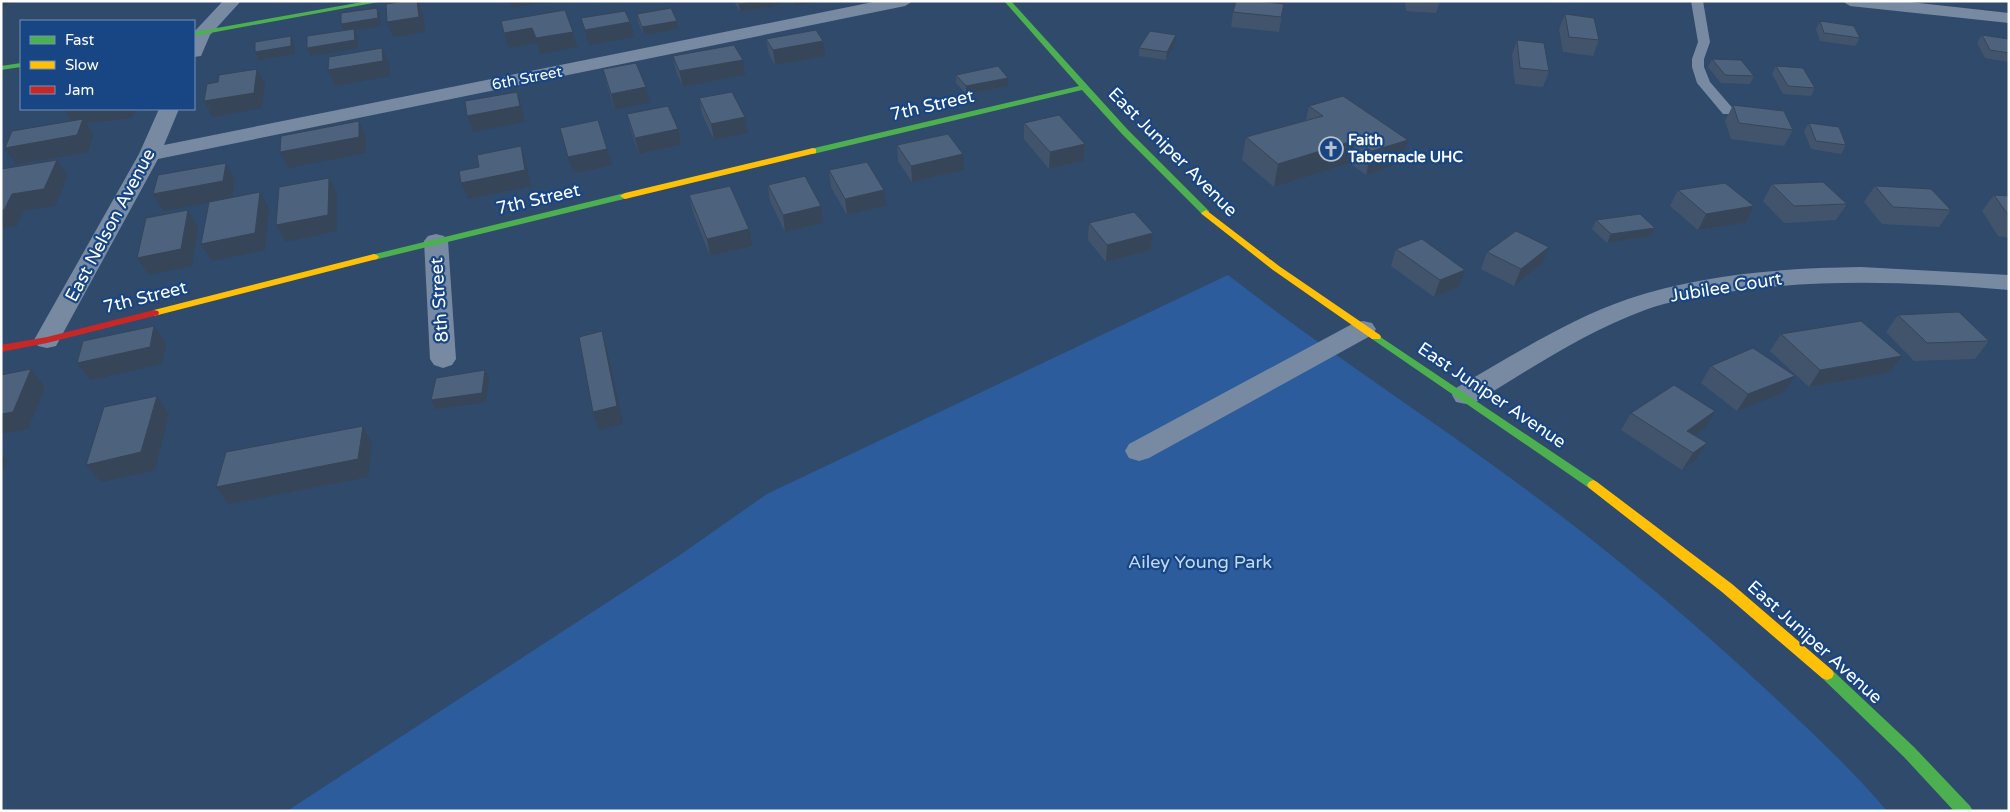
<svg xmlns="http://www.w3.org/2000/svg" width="2010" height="812" viewBox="0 0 2010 812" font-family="'Varela Round',sans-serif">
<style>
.green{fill:#2c5c9c}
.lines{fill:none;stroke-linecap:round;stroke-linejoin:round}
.lane{fill:#778aa2;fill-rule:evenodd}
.street{fill:#778aa2;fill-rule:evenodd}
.fast{fill:#4caf50;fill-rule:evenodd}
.slow{fill:#ffc107;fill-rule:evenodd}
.jam{fill:#c62828;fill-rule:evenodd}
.wall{fill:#42546c}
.shaded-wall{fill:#364558}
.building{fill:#4d627d;stroke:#364558}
.labels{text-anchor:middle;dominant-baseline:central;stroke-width:4.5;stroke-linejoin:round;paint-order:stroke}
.far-street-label{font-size:15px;fill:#fff;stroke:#184685}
.far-poi-label{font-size:15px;font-weight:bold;fill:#fff;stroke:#184685;text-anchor:start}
.street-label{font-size:18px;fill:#fff;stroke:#184685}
.park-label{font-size:18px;fill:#c3dbf9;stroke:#184685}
</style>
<rect width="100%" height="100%" fill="#304a6c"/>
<!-- green -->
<path class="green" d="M1228 275C1319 346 1416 409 1509 477 1597 541 1680 610 1760 684 1804 725 1848 765 1887 811H287L677 557 767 494Z"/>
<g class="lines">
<!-- lane -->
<path class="lane" d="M1691 1H1703L1710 42 1704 59V67L1710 82 1735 111 1733 114H1723L1697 83 1692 67V59L1698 42Z"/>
<!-- street -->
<path class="street" d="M223 1H241L210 35 201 56 194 57V32Z
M878 1H913L905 6 158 159 56 346 47 348 38 346 34 340 139 154 159 109H179L164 145Z
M1842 1H1901L2009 13V23L1850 6Z
M436 234 444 236 448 241 456 359 452 365 443 368 434 365 430 359 424 241 428 236Z
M1861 267 2009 275V290C1913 282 1818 278 1722 293 1696 297 1670 301 1645 310 1585 332 1530 369 1476 402L1466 404 1456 402 1452 395 1456 388C1512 356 1567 320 1628 299 1702 274 1784 268 1861 267Z
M1363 321 1372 323 1376 329 1372 335 1149 458 1139 461 1129 458 1125 451 1129 444 1354 323Z"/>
<!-- fast -->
<path class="fast" d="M368 1H384L194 36V32Z
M1004 1H1011L1128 130 1209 211V215H1203L1122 134 1082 90 813 154 810 153V149L1079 86Z
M21 63V67L1 70V66Z
M625 193 630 196 628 198 374 260 369 257 371 255Z
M1376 334 1597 482 1599 485 1597 488H1589L1372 339 1371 337 1372 335Z
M1827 668 1832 670 1914 747 1970 806 1973 811H1954L1904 757 1822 678 1820 674 1822 670Z"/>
<!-- slow -->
<path class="slow" d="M813 148 816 149V153L625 199 620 196 625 193Z
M1206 210 1279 266 1380 335 1381 337 1380 339H1372L1273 270 1203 215 1201 213Z
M374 254 377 255 379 257 377 259 154 316 149 313 154 310Z
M1593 480 1597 482 1732 584 1832 670 1834 674 1832 678 1827 680 1822 678 1722 592 1589 488 1587 485 1589 482Z"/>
<!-- jam -->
<path class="jam" d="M154 310 158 311 159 313 158 315 47 343 1 352V345L47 337Z"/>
</g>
<!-- wall -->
<path class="wall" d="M734 1H780L781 5 740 12Z
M1405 1H1440L1436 13 1406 11Z
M1284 4 1279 32 1231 27 1233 12Z
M637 14 677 21 678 29 644 35 638 22Z
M1565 14 1599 40 1593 56 1563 52 1559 29Z
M1820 21 1860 38 1855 46 1820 41 1816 29Z
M1982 35 2009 39V62L1985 58 1977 43Z
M766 39 825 56 775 65 769 54Z
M1517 40 1549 71 1543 87 1515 84 1512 55Z
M1175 43 1166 60 1139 56V48Z
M673 56 745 75 683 87 676 71Z
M1712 59 1754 76 1750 84 1721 83 1708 67Z
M1776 66 1815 88 1811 96 1783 94 1772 74Z
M603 69 650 103 615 110 607 85Z
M956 75 1008 78V86L966 94 956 83Z
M699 98 748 133 714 140 702 114Z
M1733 105 1793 130 1784 146 1731 139 1725 121Z
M1309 106 1408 140 1401 163 1366 175 1350 163 1274 187 1242 160 1246 137 1306 120Z
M627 114 678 129 681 145 639 154 631 130Z
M1024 123 1085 144 1084 161 1049 169 1024 139Z
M1809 123 1846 145 1841 154 1811 149 1804 131Z
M897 145 964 170 912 182 898 161Z
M829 170 886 206 847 215 831 187Z
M1772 184 1847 204 1836 220 1784 223 1763 201Z
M768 185 823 223 785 232 770 201Z
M1875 186 1951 210 1939 227 1882 224 1864 202Z
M1678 190 1745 223 1698 230 1670 206Z
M689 195 749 229 753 246 710 256 693 212Z
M1994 195 2009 196V238L1998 236 1982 211Z
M1596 220 1655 228 1651 236 1607 243 1592 229Z
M1089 223 1153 233 1151 250 1106 262 1088 240Z
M1396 249 1465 270 1459 287 1434 297 1391 266Z
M1487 252 1542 264 1514 286 1481 269Z
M1898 315 1989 341 1975 359 1914 361 1886 332Z
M1781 334 1889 373 1809 387 1770 351Z
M1711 366 1783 393 1737 411 1701 383Z
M1631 413 1705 428 1695 435 1707 443 1696 460 1682 470 1621 430Z"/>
<!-- shaded-wall -->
<path class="shaded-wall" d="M1 1H12L1 9Z
M418 1 423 14 425 32 393 37 387 22Z
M510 1H553L512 8Z
M758 1H780L781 5 740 12 739 4Z
M795 1H820L796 6Z
M377 8 380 15 381 26 355 30 357 36 358 48 311 56 307 48 345 32 341 24Z
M677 21 678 29 644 35 642 27Z
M630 22 634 37 589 45 585 30Z
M532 28 537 43 509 48 504 33Z
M573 32 578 47 540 54 536 38Z
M1176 35 1175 43 1166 60 1167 52Z
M291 36 294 44 295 54 259 60 255 52Z
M823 41 825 56 775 65 773 50Z
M382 48 389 64 390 76 335 86 328 70Z
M743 60 745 75 683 87 679 71Z
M257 69 265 84 262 108 213 117 204 101Z
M1008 78V86L966 94V86Z
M646 87 650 103 615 110 611 94Z
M517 92 522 108 525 122 473 132 467 116Z
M64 109H138L132 118 86 123 93 135 88 152 16 164 5 148 74 125Z
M745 117 748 133 714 140 711 124Z
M359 121 366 137V153L288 168 280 152Z
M678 129 681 145 639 154 635 138Z
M1356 140 1350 163 1274 187 1278 164Z
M1408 140 1401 163 1366 175 1372 151Z
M1085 144 1084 161 1049 169 1050 152Z
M521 146 526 163 531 186 468 199 461 183Z
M607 149 612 165 573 173 568 157Z
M963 154 964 170 912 182 911 166Z
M57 160 68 176 55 206 24 211 17 226 1 229V210L12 194Z
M226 163 235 179 232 198 164 211 153 194Z
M329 178 337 194V231L286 242 276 225Z
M884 190 886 206 847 215 845 199Z
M260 192 269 209 265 250 212 261 201 244Z
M821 206 823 223 785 232 783 215Z
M1754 206 1745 223 1698 230 1706 214Z
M188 210 198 227 192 266 149 275 137 258Z
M1655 228 1651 236 1607 243 1611 234Z
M749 229 753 246 710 256 707 239Z
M1153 233 1151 250 1106 262 1107 245Z
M1549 247 1542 264 1514 286 1521 269Z
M1465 270 1459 287 1434 297 1440 280Z
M154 326 166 343 162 364 91 380 77 363Z
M602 331 607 349 623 424 599 430 593 412Z
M1902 356 1889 373 1809 387 1820 370Z
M31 369 45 387 28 429 1 434V414Z
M485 370 489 379 486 402 436 409 431 400Z
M1795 376 1783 393 1737 411 1748 394Z
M157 396 169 414 155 470 101 482 86 465Z
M1715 411 1705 428 1681 445 1687 431Z
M363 426 372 444 368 477 229 504 216 487Z
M1707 443 1696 460 1682 470 1693 453Z
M1 454 7 461 1 473Z"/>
<!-- building -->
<path class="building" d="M405 1H417L419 17 387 22 386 4Z
M737 1H758L739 4Z
M1236 1H1256L1284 4 1281 17 1233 12Z
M377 8 378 18 341 24V13Z
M671 8 677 21 642 27 637 14Z
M565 10 573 32 536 38 532 28 504 33 501 21Z
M625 11 630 22 585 30 581 18Z
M1565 14 1594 18 1599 40 1569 37Z
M1820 21 1854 26 1860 38 1824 33Z
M354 29 355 40 307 48V36Z
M816 30 823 41 773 50 766 39Z
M1150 31 1176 35 1167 52 1139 48Z
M1982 35 2009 39V53L1990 50Z
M291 36V46L255 52V42Z
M1517 40 1544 43 1549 71 1520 68Z
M734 45 743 60 679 71 673 56Z
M382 48 383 61 328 70 329 57Z
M1712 59 1741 60 1754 76 1725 75Z
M636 63 646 87 611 94 603 69Z
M998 66 1008 78 966 86 956 75Z
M1776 66 1803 68 1815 88 1788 86Z
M257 69 254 93 204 101 207 84 218 82 219 75Z
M517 92 520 106 467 116 465 101Z
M732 92 745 117 711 124 699 98Z
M1343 96 1408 140 1372 151 1356 140 1278 164 1246 137 1323 116 1309 106Z
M1733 105 1784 111 1793 130 1739 123Z
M668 106 678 129 635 138 627 114Z
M1059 115 1085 144 1050 152 1024 123Z
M83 119 77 135 5 148 12 131Z
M598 120 607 149 568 157 560 128Z
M359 121V137L280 152 281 136Z
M1809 123 1839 127 1846 145 1816 141Z
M948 134 963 154 911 166 897 145Z
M521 146 525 170 461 183 459 171 479 167 477 155Z
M57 160 44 189 12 194 4 210H1V169Z
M867 162 884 190 845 199 829 170Z
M226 163 223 181 153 194 158 175Z
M805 176 821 206 783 215 768 185Z
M329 178 328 215 276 225 279 187Z
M1823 182 1847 204 1794 206 1772 184Z
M1725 183 1754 206 1706 214 1678 190Z
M730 186 749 229 707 239 689 195Z
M1875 186 1931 189 1951 210 1893 207Z
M260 192 255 233 201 244 209 202Z
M1994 195 2009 196V216Z
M188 210 181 249 137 258 146 218Z
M1134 212 1153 233 1107 245 1089 223Z
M1640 214 1655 228 1611 234 1596 220Z
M1516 231 1549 247 1521 269 1487 252Z
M1422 239 1465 270 1440 280 1396 249Z
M1959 312 1989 341 1927 343 1898 315Z
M1861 321 1902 356 1820 370 1781 334Z
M154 326 150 347 77 363 83 341Z
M602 331 617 406 593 412 579 337Z
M1753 348 1795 376 1748 394 1711 366Z
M31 369 13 412 1 414V375Z
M485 370 482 393 431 400 436 378Z
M1674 385 1715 411 1687 431 1707 443 1693 453 1631 413Z
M157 396 141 452 86 465 104 407Z
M363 426 358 459 216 487 226 452Z"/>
<!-- icons -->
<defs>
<g id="church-ring" transform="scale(1.25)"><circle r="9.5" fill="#184685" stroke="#b7c0cc" stroke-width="1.5"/><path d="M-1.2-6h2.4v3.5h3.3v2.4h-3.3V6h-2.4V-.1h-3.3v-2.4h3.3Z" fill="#b7c0cc"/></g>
</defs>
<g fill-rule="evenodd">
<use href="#church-ring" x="1331" y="149"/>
</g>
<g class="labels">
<!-- far-street labels -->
<g class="far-street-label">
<text transform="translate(527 78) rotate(-11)">6th Street</text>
</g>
<!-- far-poi labels -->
<g class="far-poi-label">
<text x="1348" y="140">Faith<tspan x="1348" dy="17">Tabernacle UHC</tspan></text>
</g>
<!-- street labels -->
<g class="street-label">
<text transform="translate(932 105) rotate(-13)">7th Street</text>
<text transform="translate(1173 152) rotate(45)">East Juniper Avenue</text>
<text transform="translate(538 199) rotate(-13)">7th Street</text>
<text transform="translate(110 225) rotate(-62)">East Nelson Avenue</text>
<text transform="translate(1726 287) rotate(-9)">Jubilee Court</text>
<text transform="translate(145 297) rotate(-14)">7th Street</text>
<text transform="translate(439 300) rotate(-94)">8th Street</text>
<text transform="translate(1492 395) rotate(34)">East Juniper Avenue</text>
<text transform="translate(1815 642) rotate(42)">East Juniper Avenue</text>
</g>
<!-- park labels -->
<g class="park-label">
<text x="1200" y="562">Ailey Young Park</text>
</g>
</g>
<!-- border -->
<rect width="2010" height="812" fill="none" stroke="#ffffff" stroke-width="5"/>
<!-- legend -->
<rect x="20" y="20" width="175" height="90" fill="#184685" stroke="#7490b6"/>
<rect x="30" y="36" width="25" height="8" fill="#4caf50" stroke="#7490b6"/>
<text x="65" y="45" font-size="15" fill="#ffffff">Fast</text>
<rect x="30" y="61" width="25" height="8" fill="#ffc107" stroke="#7490b6"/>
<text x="65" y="70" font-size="15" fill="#ffffff">Slow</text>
<rect x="30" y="86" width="25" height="8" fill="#c62828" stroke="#7490b6"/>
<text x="65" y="95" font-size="15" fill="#ffffff">Jam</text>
</svg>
